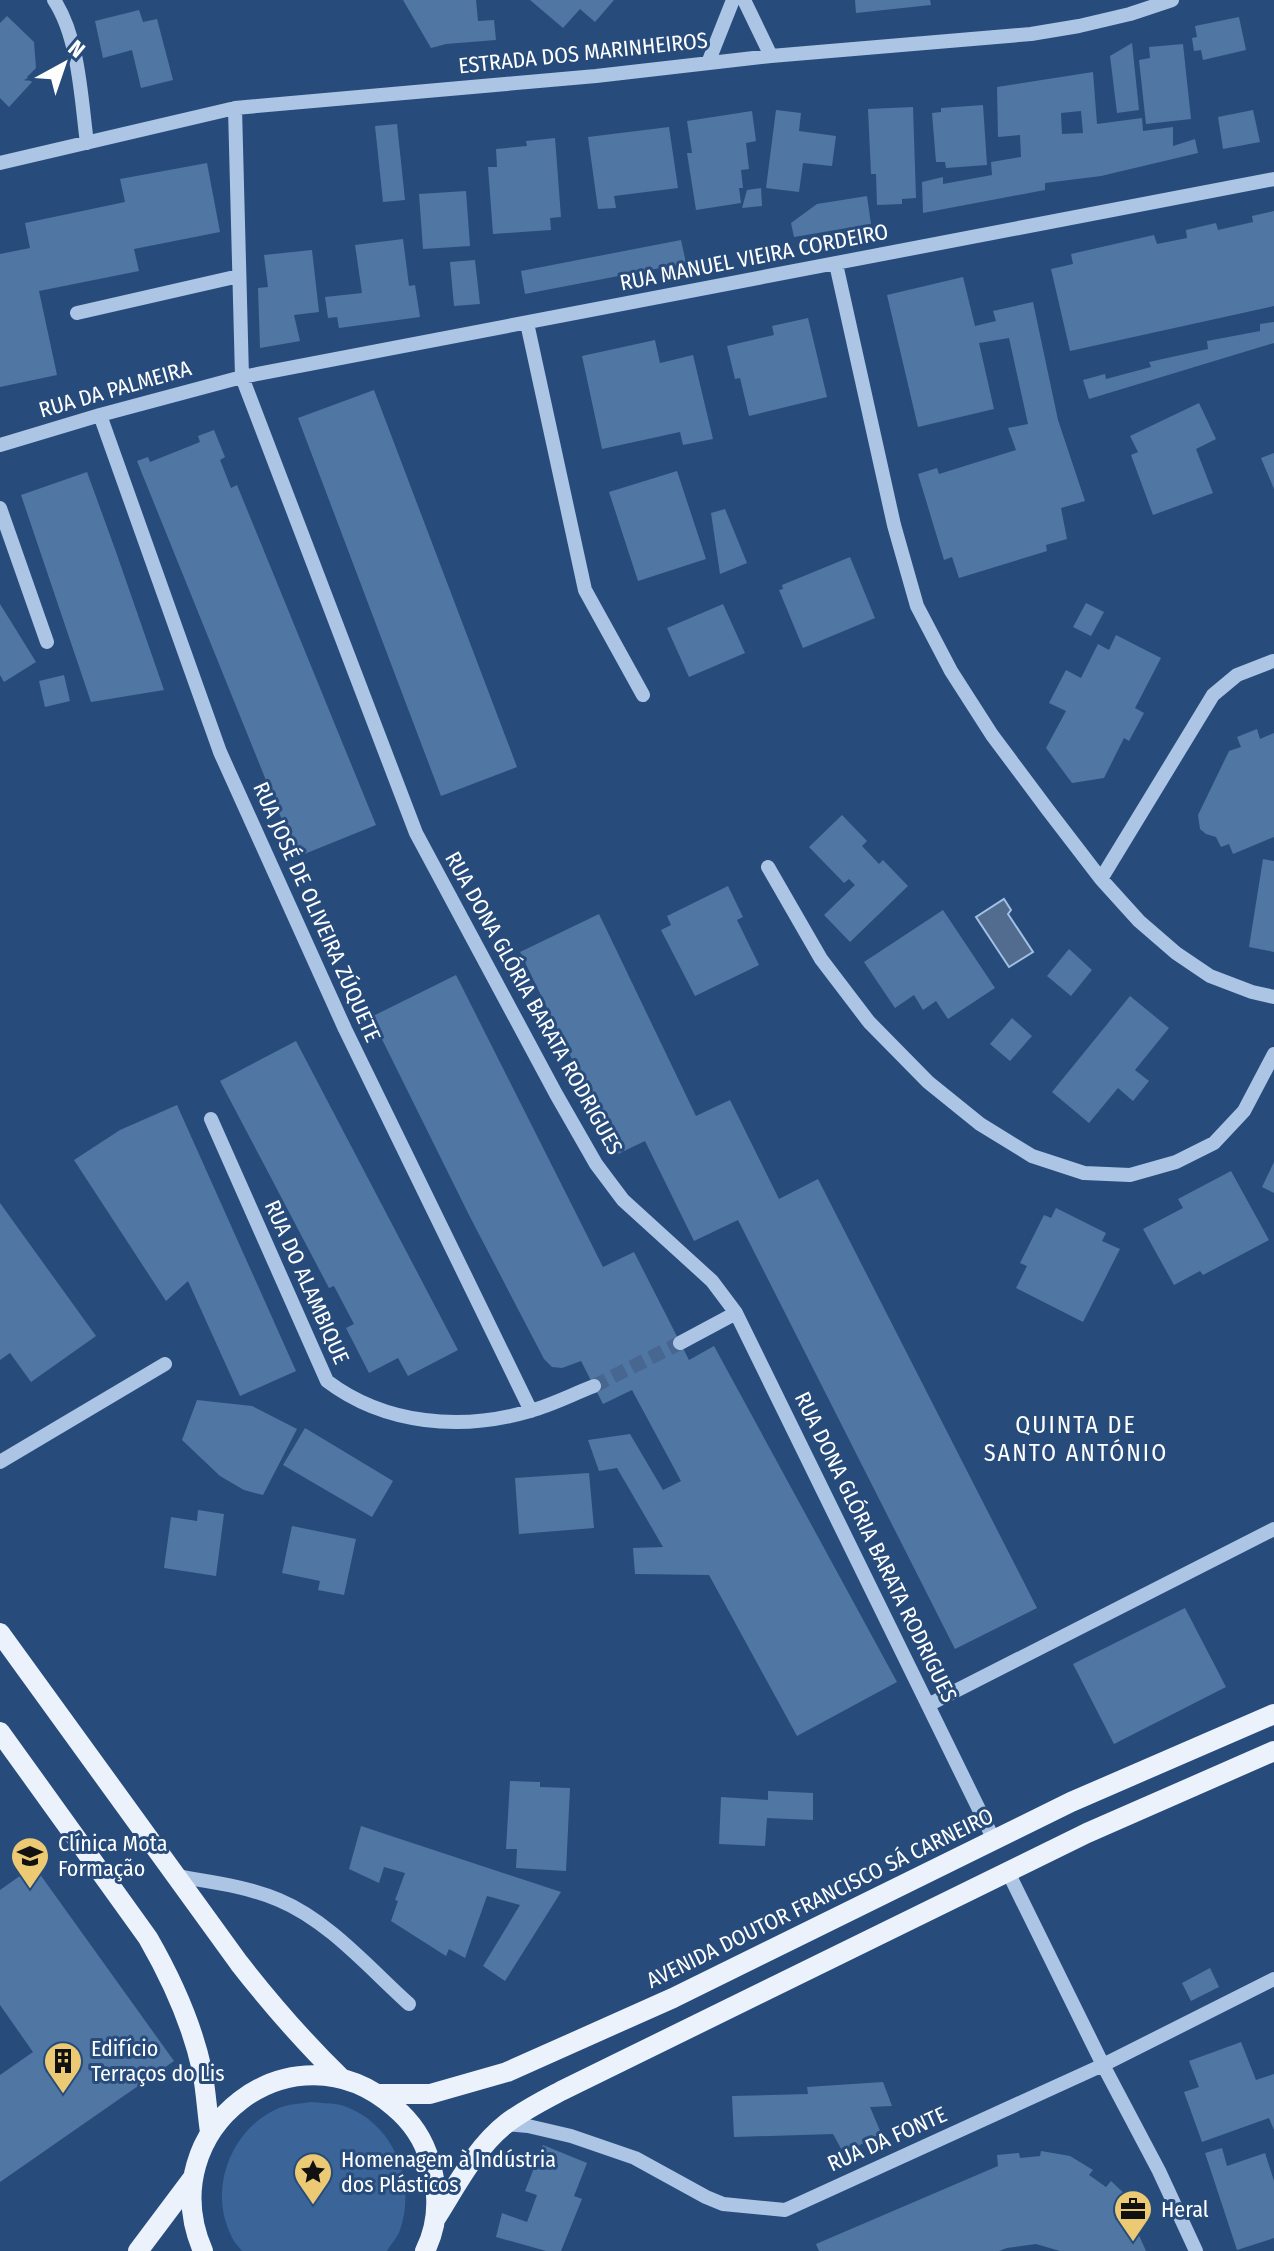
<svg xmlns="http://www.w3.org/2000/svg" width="1274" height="2251" viewBox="0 0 1274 2251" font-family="'Fira Sans Condensed',sans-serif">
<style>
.green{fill:#3b6599}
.water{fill:#526c8f;stroke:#a1c0e4;stroke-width:2}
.building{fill:#5076a4;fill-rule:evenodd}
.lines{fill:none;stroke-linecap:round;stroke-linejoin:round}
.minor-tunnel{stroke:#476790;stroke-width:14;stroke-dasharray:14 7;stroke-linecap:butt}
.minor{stroke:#acc5e4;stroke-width:14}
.major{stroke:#ecf2fc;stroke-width:20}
.labels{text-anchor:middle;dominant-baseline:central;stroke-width:6;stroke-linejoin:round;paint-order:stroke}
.street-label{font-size:22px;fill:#fff;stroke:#274c7c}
.poi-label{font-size:22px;fill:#fff;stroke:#274c7c;text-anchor:start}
.neighbourhood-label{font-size:24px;letter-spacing:2px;fill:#fff;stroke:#274c7c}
</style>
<rect width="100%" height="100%" fill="#274c7c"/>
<!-- green -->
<path class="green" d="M310 2102C320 2103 331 2103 341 2105 393 2121 417 2181 400 2230 397 2238 391 2244 387 2251H242C238 2246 233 2241 231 2235 208 2189 231 2128 279 2108 288 2104 300 2104 310 2102Z"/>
<!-- water -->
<path class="water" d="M1004 899 1011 910 1008 914 1033 952 1009 967 976 917Z"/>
<!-- building -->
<path class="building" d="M403 0H476L478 21 494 20 496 40 446 44 431 48Z
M530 0H614L595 22 580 9 563 28Z
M855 0H930L931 5 856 13Z
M139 10 143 22 157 19 173 80 141 88 132 50 103 58 95 21Z
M7 16 34 42 36 68 27 77 32 82 9 107 0 98V23Z
M1239 17 1246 50 1203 60 1201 50 1194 51 1192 38 1197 37 1195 26Z
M1132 43 1139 110 1117 113 1110 56Z
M1183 44 1191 119 1146 124 1139 60 1150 58 1149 47Z
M1093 72 1097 124 1142 118 1143 131 1173 127V146L1195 139 1198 153 1101 176 1045 183V190L923 213 922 182 943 177V184L992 175 991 162 1021 157 1020 135 998 137 997 87ZM1081 111 1083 133 1062 134 1061 113Z
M983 105 987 165 946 168 945 162H936L932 113 941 112V108Z
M913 107 916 198 902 199V204L877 205 876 174H871L868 109Z
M776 110 801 113 799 131 836 136 832 166 803 163 799 192 766 188Z
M1253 110 1260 142 1223 149 1218 117Z
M752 111 756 141 746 143 749 169 741 170 743 188H739L741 203 696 210 687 153H692L687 121Z
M397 124 405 200 383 202 375 126Z
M669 127 678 188 614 196 616 208 598 209 588 137Z
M555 138 561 217 550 218 551 230 493 234 488 167H497L496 149 527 146 526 141Z
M207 163 220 232 134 249 139 271 39 291 57 375 0 387V254L30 248 25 223 125 202 120 179Z
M761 188 762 206 742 208 747 190Z
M466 191 470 246 423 249 419 194Z
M867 196 871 224 794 237 791 223 817 204Z
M1274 211V306L1070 351 1051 269 1073 264 1071 254 1154 235 1157 244 1187 238 1186 230 1216 223 1218 230 1253 222 1252 216Z
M403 239 409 286 415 285 420 317 339 328 337 317 328 318 325 297 362 293 355 245Z
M681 240 686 263 525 294 521 271Z
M312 250 319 312 294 315 300 341 260 348 258 288 268 287 264 255Z
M475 260 480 304 454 306 450 262Z
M963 277 975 326 996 321 993 311 1033 302 1058 420 1085 501 1061 508 1067 539 1046 545 1047 551 959 578 952 557 944 560 918 474 937 468 939 474 1016 450 1008 428 1028 424 1009 338 979 343 994 409 918 427 887 295Z
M808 318 827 397 749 416 740 378 735 379 727 346 774 335 772 326Z
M1274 322V343L1089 399 1083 380 1105 374 1106 379 1151 367 1149 362 1208 349 1207 341 1260 331V324Z
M655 340 660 363 693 355 713 439 683 445 680 432 602 449 582 356Z
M374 390 517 767 441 796 298 418Z
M1199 403 1216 439 1196 449 1213 493 1153 515 1131 455 1138 452 1130 436Z
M214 430 225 457 220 460 231 488 237 485 376 825 297 857 137 461 148 457 150 462 200 442 198 436Z
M1274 453V489L1261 458Z
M677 471 706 559 638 581 609 492Z
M87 472 115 549 164 690 91 702 21 495Z
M725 509 747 563 720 574 711 513Z
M850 557 875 618 803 648 779 590 783 589 782 585Z
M1086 603 1104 612 1091 636 1073 627Z
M0 604 36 662 4 682 0 675Z
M723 604 745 653 689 677 667 628Z
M1116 635 1161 658 1135 708 1144 713 1129 741 1124 738 1104 778 1072 783 1046 748 1066 711 1049 703 1066 670 1081 678 1098 644 1109 650Z
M64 675 70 701 45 707 39 681Z
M1257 729 1260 739 1274 733V837L1233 854 1229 844 1221 847 1216 837 1206 834 1200 829 1198 815 1229 751 1241 747 1237 737Z
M842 815 867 841 862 846 879 864 883 860 908 886 850 942 824 915 855 885 849 879 844 883 809 847Z
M1263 859 1274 861V952L1249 947Z
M728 886 743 917 737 920 759 965 695 996 661 930 671 925 667 916Z
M943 910 995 988 948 1019 936 1001 923 1010 914 995 895 1008 864 962Z
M599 914 696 1116 730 1100 779 1199 818 1179 1037 1608 955 1649 738 1220 694 1241 645 1141 618 1154 520 952Z
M1069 949 1092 970 1071 996 1047 976Z
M456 975 603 1267 634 1252 689 1360 714 1346 897 1682 797 1736 709 1575 635 1574 633 1548 663 1547 617 1468 599 1471 588 1440 630 1434 663 1490 681 1481 632 1390 603 1404 581 1361 562 1368 552 1367 544 1359 469 1215 371 1017Z
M1130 996 1169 1028 1135 1070 1149 1081 1133 1101 1118 1088 1089 1123 1052 1092Z
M1012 1018 1032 1036 1010 1061 990 1044Z
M296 1041 458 1350 408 1376 398 1358 369 1373 346 1328 354 1324 334 1286 329 1288 220 1081Z
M177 1105 296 1371 240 1396 188 1281 166 1301 74 1160 120 1130Z
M1274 1162V1193L1262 1187Z
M1231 1171 1269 1240 1203 1275 1200 1271 1174 1285 1143 1229 1183 1208 1178 1199Z
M0 1203 96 1336 31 1382 10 1353 0 1360Z
M1056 1208 1106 1233 1102 1241 1120 1249 1083 1322 1016 1288 1027 1266 1020 1263 1044 1215 1051 1218Z
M197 1400 252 1406 297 1429 263 1495 244 1490 220 1476 182 1440Z
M305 1428 393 1481 372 1517 283 1465Z
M589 1473 594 1528 519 1534 515 1478Z
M198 1510 224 1514 216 1576 164 1568 171 1517 197 1521Z
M292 1526 356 1539 344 1595 318 1590 320 1581 282 1573Z
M1185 1608 1226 1687 1114 1744 1073 1664Z
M510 1781 540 1782V1787L570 1788 566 1871 516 1868 517 1849H506Z
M768 1791 813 1793V1820L767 1818 765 1846 719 1844 721 1797 768 1800Z
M361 1826 561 1892 505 1981 483 1966 520 1905 487 1896 465 1958 449 1949 446 1956 391 1921 398 1901 395 1900 405 1873 384 1867 379 1883 349 1869Z
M34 1866 174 2061 0 2182V2075L33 2052 0 2005V1890Z
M1210 1968 1219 1987 1191 2001 1182 1983Z
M1241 2042 1256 2080 1274 2074V2130L1269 2118 1202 2142 1184 2092 1199 2087 1189 2061Z
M883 2082 892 2106 870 2107 881 2133 844 2154 833 2134 734 2137 732 2096 808 2094 807 2087Z
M543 2145 587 2163 574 2196 582 2199 561 2251H546L496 2237 502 2213 527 2222 537 2195 525 2191Z
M1222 2148 1227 2166 1265 2153 1274 2181V2238L1237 2250 1205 2153Z
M1041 2151 1070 2156 1093 2170 1089 2175 1106 2187 1111 2181 1127 2196 1123 2200 1146 2251H1060L1036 2244 1007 2248 999 2251H819L816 2244 998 2166 997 2155 1019 2153 1020 2158 1040 2156Z"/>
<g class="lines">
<!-- minor-tunnel -->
<path class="minor-tunnel" d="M594 1386 680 1343"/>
<!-- minor -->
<path class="minor" d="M54 0C79 38 81 98 87 143
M744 0 771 56
M708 63 733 0
M235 108 242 377 416 833 556 1094 596 1164 623 1200 712 1281 736 1313 994 1840
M0 163 235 108 596 76 771 56 1031 34 1079 26 1130 14 1172 0
M836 264 894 525 917 606 951 671 992 735 1048 810 1101 879 1139 921 1176 953 1210 976 1252 992 1274 997
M77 313 239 276
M527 323 585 590 643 695
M100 415 220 752 345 1029 531 1411
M0 445 100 415 242 377 1274 179
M0 508 47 642
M768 867 821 959 869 1022 928 1082 980 1124 1032 1156 1084 1173 1130 1175 1176 1162 1214 1143 1244 1111 1274 1054
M1101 879 1213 695 1237 675 1273 661
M211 1119 327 1381C385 1425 462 1431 530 1411 552 1405 573 1394 594 1386
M680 1343 736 1313
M0 1462 165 1364
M928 1705 1274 1529
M1008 1872 1103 2065 1159 2171 1196 2251
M176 1876C210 1882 246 1886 279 1900 329 1921 369 1968 409 2004
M506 2124 528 2126 571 2136 635 2158 706 2197 723 2204 785 2210 1103 2065 1274 1979"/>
<!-- major -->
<path class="major" d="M0 1633 239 1963C271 2004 304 2042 342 2079
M0 1732 148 1938C171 1978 192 2024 202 2070 206 2090 207 2112 210 2132
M380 2094H430L507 2072 673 1998 1071 1802 1274 1714
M436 2218C457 2185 476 2147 507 2123 524 2110 542 2101 561 2091L1087 1833 1274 1751
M138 2251 192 2179
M203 2251C150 2129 293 2019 394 2107 411 2121 424 2140 430 2162 439 2192 439 2223 425 2251"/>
</g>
<!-- icons -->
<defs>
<g id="school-pin" transform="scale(2)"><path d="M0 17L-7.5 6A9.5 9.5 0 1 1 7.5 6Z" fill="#ecc973" stroke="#274c7c"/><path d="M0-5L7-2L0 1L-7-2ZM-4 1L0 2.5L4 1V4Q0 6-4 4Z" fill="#111"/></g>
<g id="building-pin" transform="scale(2)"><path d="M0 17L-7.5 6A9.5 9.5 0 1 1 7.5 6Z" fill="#ecc973" stroke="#274c7c"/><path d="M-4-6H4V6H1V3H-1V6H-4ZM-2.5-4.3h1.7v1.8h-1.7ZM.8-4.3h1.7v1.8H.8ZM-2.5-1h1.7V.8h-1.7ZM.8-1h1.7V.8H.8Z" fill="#111"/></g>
<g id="sight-pin" transform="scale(2)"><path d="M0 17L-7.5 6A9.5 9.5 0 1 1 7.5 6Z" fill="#ecc973" stroke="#274c7c"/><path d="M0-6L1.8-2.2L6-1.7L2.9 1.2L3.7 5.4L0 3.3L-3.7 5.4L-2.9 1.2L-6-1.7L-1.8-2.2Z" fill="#111"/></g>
<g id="office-pin" transform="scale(2)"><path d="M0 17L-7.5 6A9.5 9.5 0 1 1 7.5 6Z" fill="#ecc973" stroke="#274c7c"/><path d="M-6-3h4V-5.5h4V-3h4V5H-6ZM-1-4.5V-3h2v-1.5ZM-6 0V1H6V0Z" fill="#111"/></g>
</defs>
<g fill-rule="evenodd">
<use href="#school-pin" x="30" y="1856"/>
<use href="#building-pin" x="63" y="2061"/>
<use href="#sight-pin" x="313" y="2172"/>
<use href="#office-pin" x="1133" y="2209"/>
</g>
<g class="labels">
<!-- street labels -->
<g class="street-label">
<text transform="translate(583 53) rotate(-6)">ESTRADA DOS MARINHEIROS</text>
<text transform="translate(754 257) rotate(-11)">RUA MANUEL VIEIRA CORDEIRO</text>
<text transform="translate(115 389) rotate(-16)">RUA DA PALMEIRA</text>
<text transform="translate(317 912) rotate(66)">RUA JOSÉ DE OLIVEIRA ZÚQUETE</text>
<text transform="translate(534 1003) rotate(61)">RUA DONA GLÓRIA BARATA RODRIGUES</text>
<text transform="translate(307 1282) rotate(66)">RUA DO ALAMBIQUE</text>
<text transform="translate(876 1547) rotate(64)">RUA DONA GLÓRIA BARATA RODRIGUES</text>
<text transform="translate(820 1898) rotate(-26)">AVENIDA DOUTOR FRANCISCO SÁ CARNEIRO</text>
<text transform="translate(887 2139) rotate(-24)">RUA DA FONTE</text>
</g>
<!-- poi labels -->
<g class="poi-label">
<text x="58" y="1843">Clínica Mota<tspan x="58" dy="25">Formação</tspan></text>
<text x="91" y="2048">Edifício<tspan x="91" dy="25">Terraços do Lis</tspan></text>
<text x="341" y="2159">Homenagem à Indústria<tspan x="341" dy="25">dos Plásticos</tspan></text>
<text x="1161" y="2209">Heral</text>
</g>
<!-- neighbourhood labels -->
<g class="neighbourhood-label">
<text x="1076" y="1425">QUINTA DE<tspan x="1076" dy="28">SANTO ANTÓNIO</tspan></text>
</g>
</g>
<!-- north arrow -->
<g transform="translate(64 64) rotate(40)" stroke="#274c7c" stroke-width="6" paint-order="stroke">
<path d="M0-6L14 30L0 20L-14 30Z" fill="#ffffff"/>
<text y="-12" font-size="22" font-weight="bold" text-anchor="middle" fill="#ffffff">N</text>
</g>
</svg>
